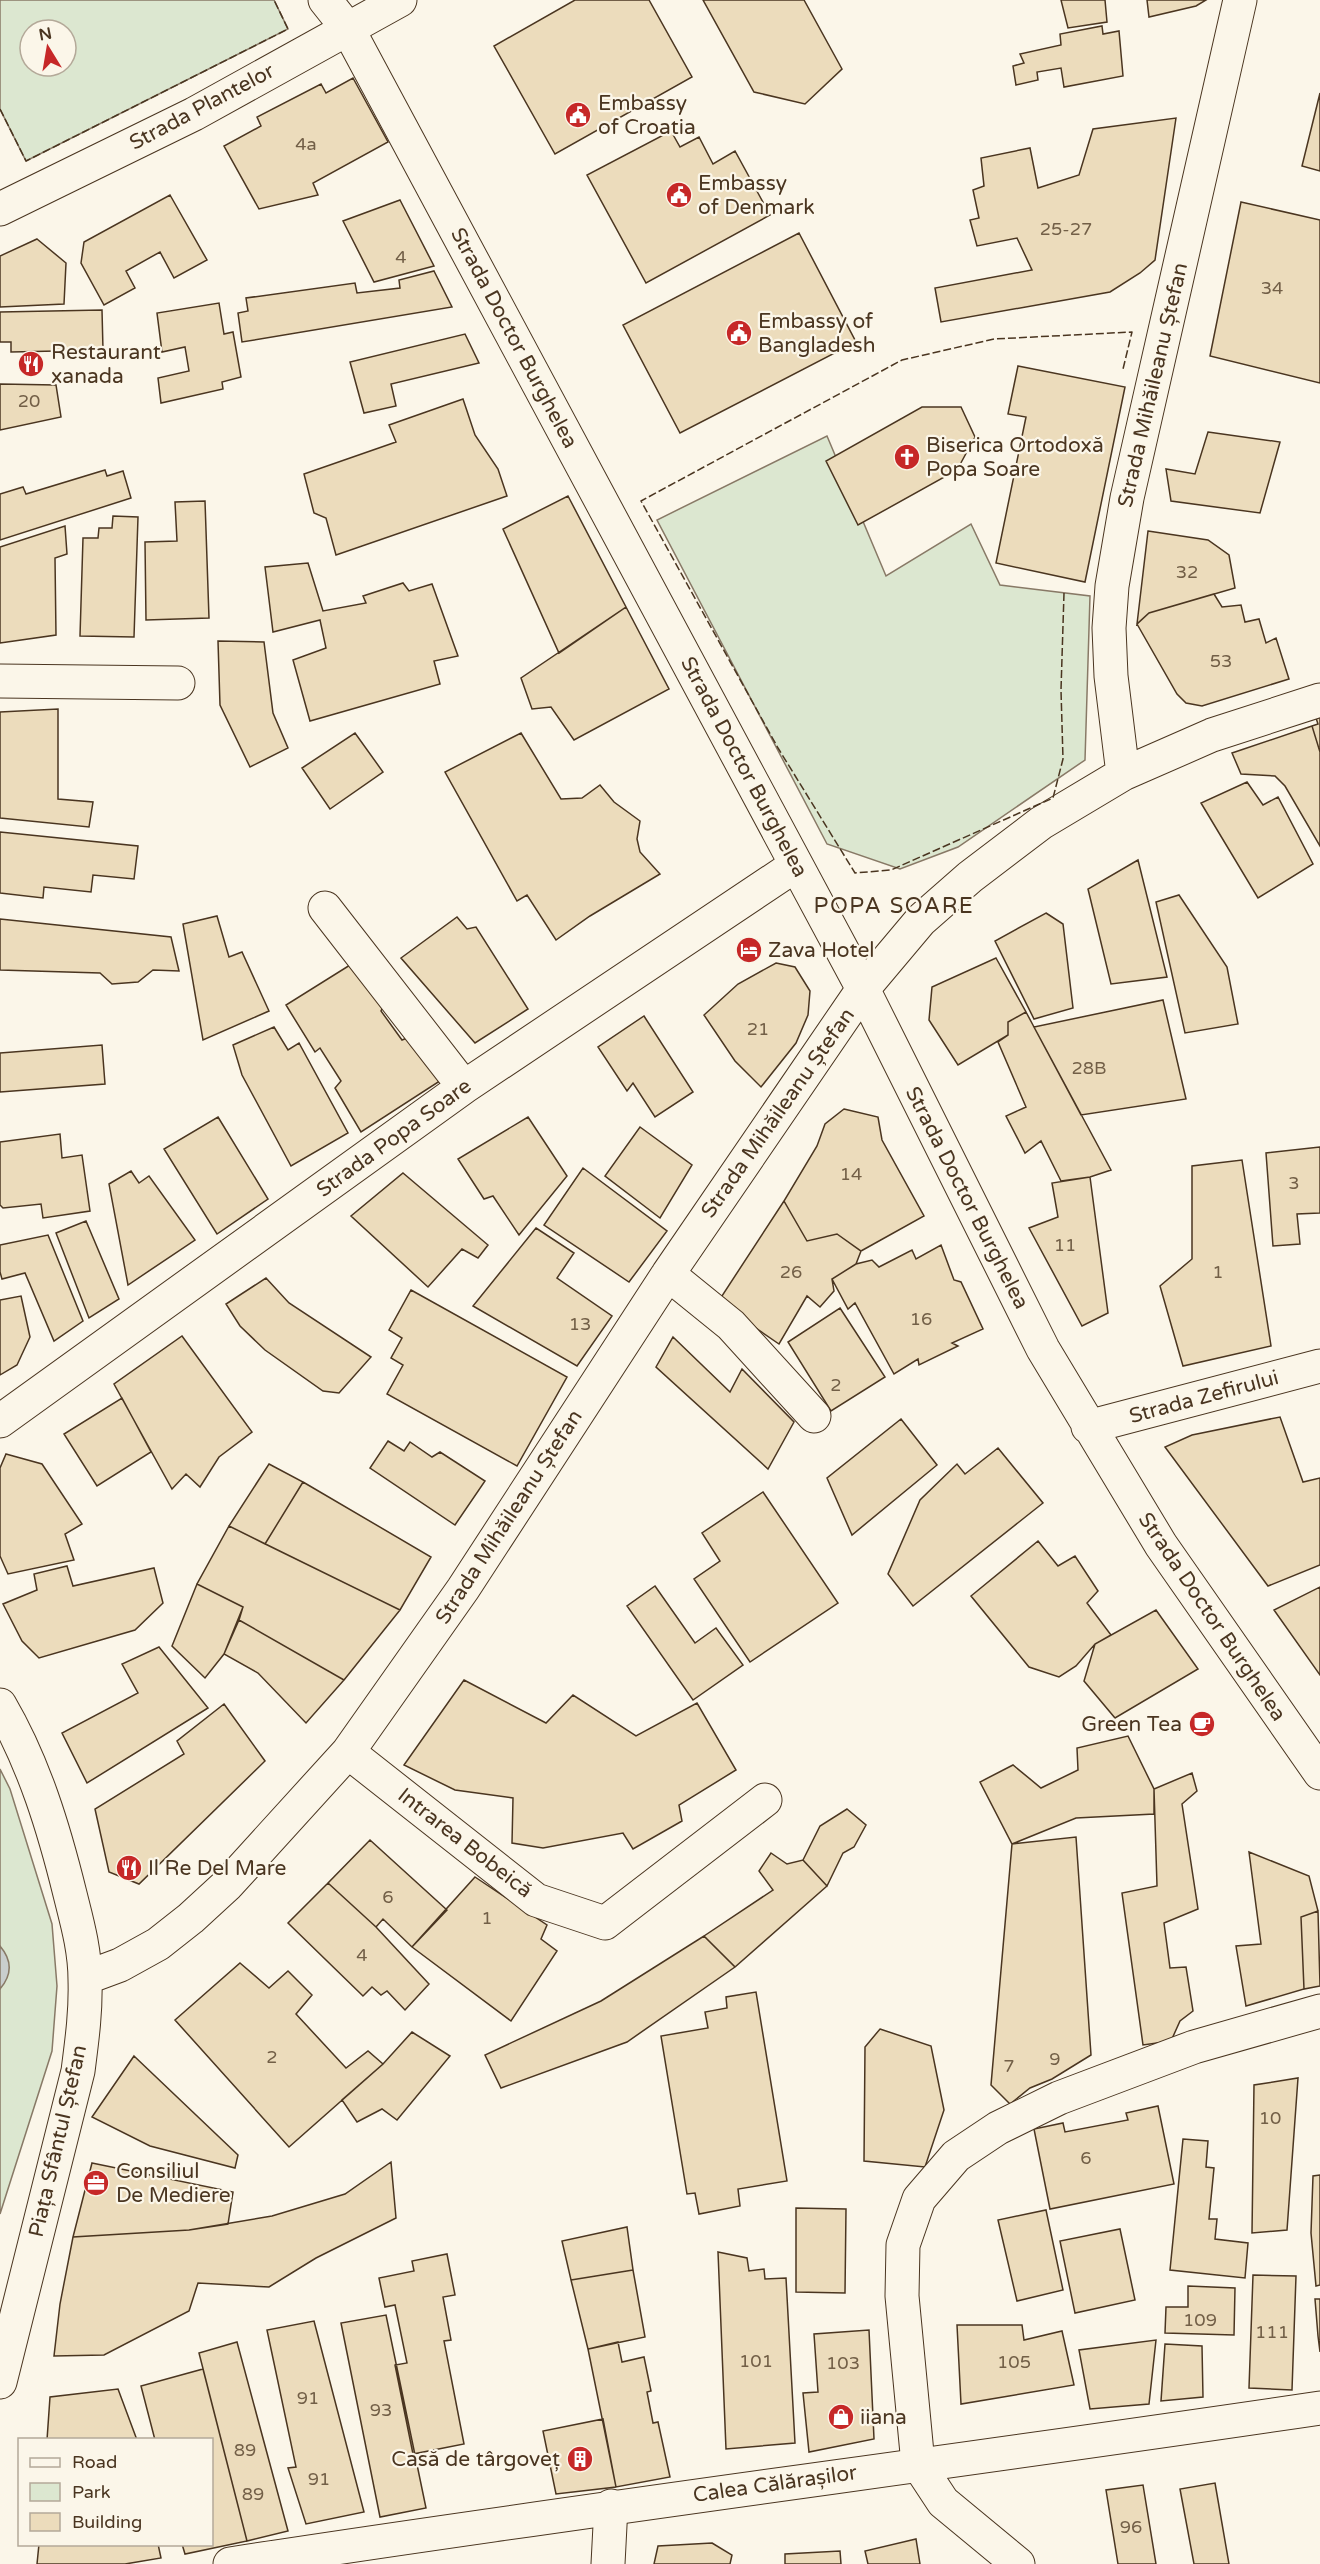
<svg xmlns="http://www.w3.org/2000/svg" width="1320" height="2564" viewBox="0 0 1320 2564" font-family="'Varela Round',sans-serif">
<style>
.green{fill:#dce7d0;stroke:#887966;stroke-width:1.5;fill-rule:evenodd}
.water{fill:#c9cecd;stroke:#887966;stroke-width:1.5}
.building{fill:#ecdcbc;stroke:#4a3520;stroke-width:1.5}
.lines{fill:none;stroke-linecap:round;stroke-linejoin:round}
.minor-casing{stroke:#4a3520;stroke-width:35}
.major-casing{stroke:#4a3520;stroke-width:35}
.minor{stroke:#fbf6e9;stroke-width:33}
.major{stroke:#fbf6e9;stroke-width:33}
.fence{stroke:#4a3520;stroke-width:1.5;stroke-dasharray:8 3;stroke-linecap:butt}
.labels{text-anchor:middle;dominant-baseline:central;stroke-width:4.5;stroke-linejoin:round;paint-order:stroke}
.number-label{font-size:18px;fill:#725f47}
.poi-label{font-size:21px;fill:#4a3520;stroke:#fbf6e9;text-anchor:start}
.street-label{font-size:21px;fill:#4a3520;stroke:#fbf6e9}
.neighbourhood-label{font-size:22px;letter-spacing:1.5px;fill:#4a3520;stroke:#fbf6e9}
</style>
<rect width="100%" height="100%" fill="#fbf6e9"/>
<!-- green -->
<path class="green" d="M0 0H274L288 29 26 161 0 109ZM30 30H66V66H30Z
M827 436 886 576 971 524 1000 585 1090 596 1085 760 958 847 900 869 827 844 657 520Z
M0 1769 10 1789 52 1924 57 1986 52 2051 0 2214Z"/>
<!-- water -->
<path class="water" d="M0 1946C12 1960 12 1975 0 1989Z"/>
<!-- building -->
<path class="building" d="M575 0H649L692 77 555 154 494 46Z
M703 0H804L842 69 805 104 754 92Z
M1061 0H1105L1107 22 1068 28Z
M1147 0H1206L1196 6 1149 17Z
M1102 26 1103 34 1119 31 1123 76 1064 87 1061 68 1037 72 1038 80 1016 85 1013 66 1024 63 1020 54 1061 45 1060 34Z
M353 78 388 142 313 183 318 195 259 209 224 146 261 126 257 117 321 84 326 93Z
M1320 93V171L1302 166Z
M1176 118 1155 260 1140 273 1110 292 941 322 935 288 1032 270 1017 238 977 246 970 220 979 218 973 190 984 186 981 158 1030 148 1038 188 1079 175 1093 129Z
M671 131 680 147 699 137 713 164 735 151 770 215 646 283 587 175Z
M170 195 207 260 174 278 160 252 126 271 135 288 104 305 81 263 84 242Z
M400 200 434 266 374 282 343 221Z
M1241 202 1320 220V383L1210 356Z
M799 233 856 342 680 433 623 325Z
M37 239 66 263 64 304 0 307V256Z
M434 271 452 307 242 342 238 313 248 311 246 298 355 283 357 293 400 288 399 280Z
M219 303 224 334 233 332 241 377 222 382 223 389 161 403 158 378 189 371 185 347 162 352 157 313Z
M102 310 103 350 11 352V342H0V312Z
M465 334 479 363 391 384 396 406 364 413 350 362Z
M1018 366 1125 387 1085 582 996 563 1026 417 1008 414Z
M0 384 56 385 61 417 0 430Z
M463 399 475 435 498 469 507 496 336 555 326 518 314 513 304 474 396 442 389 425Z
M922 407H961L975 437 957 470 858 525 826 461Z
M1208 432 1280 442 1260 513 1171 501 1166 469 1195 474Z
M105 470 107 476 123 471 131 498 0 540V494L23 487 26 494Z
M568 496 626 607 559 653 503 529Z
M205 501 209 618 146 620 145 542 177 541 175 502Z
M113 516 138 517 134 637 80 636 83 538H98L99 528H112Z
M65 526 67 554 55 558 56 635 0 643V547Z
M1148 531 1208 540 1229 555 1235 588 1149 613 1137 624Z
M308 563 323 611 366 603 363 596 403 583 409 591 432 584 458 656 434 661 440 684 310 721 293 660 326 648 320 620 273 632 265 567Z
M1214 594 1222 607 1241 605 1245 622 1259 619 1266 643 1276 638 1289 679 1202 706 1186 703 1177 694 1137 624 1149 613Z
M626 607 669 689 574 740 551 707 532 709 521 678Z
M218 641 264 642 273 713 288 748 250 767 220 705Z
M58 709V799L93 802 89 827 0 818V712Z
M1320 717V752L1312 726 1318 724 1316 718Z
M1312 726 1320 752V846L1285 786 1275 776 1241 774 1232 753Z
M355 733 383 772 330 809 302 768Z
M521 733 561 799 582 798 600 785 614 802 640 821 637 839 640 852 660 874 590 916 556 940 527 895 517 901 445 772Z
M1247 782 1263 805 1278 797 1313 864 1258 898 1201 803Z
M0 832 138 846 134 879 93 875 91 892 44 887 43 898 0 893Z
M1138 860 1167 977 1111 984 1088 889Z
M1179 895 1227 967 1238 1024 1185 1033 1156 902Z
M1046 913 1063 924 1073 1008 1034 1019 995 941Z
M217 916 229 957 242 952 269 1011 203 1040 183 924Z
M457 917 467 929 476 927 528 1009 475 1043 401 958Z
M0 919 171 937 179 971 153 970 138 982 112 984 100 973 0 970Z
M996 958 1026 1012 1008 1022V1035L958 1065 929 1020 932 987Z
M776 963 795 967 810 991 808 1015 796 1043 761 1087 735 1061 704 1015 738 984Z
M350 965 387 999 381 1011 402 1040 417 1034 446 1077 361 1132 335 1088 341 1081 320 1048 315 1052 286 1005Z
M1163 1000 1186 1099 1081 1115 1034 1027Z
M1026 1012 1034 1027 1111 1170 1090 1177 1061 1181 1041 1141 1025 1153 1006 1116 1026 1107 998 1042 1008 1035V1022Z
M644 1016 693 1092 655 1117 633 1083 627 1091 598 1047Z
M274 1027 288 1050 299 1043 348 1133 291 1166 242 1075 233 1045Z
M102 1045 105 1084 0 1092V1053Z
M844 1109 878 1117 882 1140 924 1216 861 1251 837 1234 807 1241 784 1201 817 1146 825 1124Z
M218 1117 268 1199 217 1234 164 1149Z
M528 1117 567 1176 519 1235 493 1196 484 1199 458 1159Z
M640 1127 692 1165 660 1218 605 1176Z
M60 1134 62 1158 82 1155 90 1211 43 1218 41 1204 3 1208 0 1205V1142Z
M1320 1147V1213L1297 1214 1300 1244 1273 1246 1266 1153Z
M1242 1160 1271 1346 1183 1366 1160 1286 1192 1259V1166Z
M583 1168 667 1231 629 1282 544 1225Z
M131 1171 139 1183 149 1176 195 1240 128 1285 109 1184Z
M403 1173 488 1245 478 1258 462 1249 428 1287 351 1216Z
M1090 1177 1108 1313 1082 1326 1029 1228 1058 1217 1052 1183Z
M784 1201 807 1241 837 1234 861 1251 856 1264 832 1279 834 1291 820 1307 807 1296 779 1344 718 1302Z
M86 1221 119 1299 89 1318 56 1233Z
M536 1228 574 1253 557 1278 612 1316 577 1366 473 1306Z
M48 1235 83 1321 54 1341 25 1273 2 1279 0 1272V1245Z
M941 1245 954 1280 961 1282 983 1329 952 1343 958 1346 919 1365 918 1359 894 1374 855 1303 848 1309 832 1279 856 1264 872 1260 879 1267 912 1250 916 1259Z
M266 1278 289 1303 371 1357 339 1393 323 1391 265 1350 240 1326 226 1304Z
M411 1290 567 1377 517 1466 387 1394 403 1365 391 1358 402 1338 389 1330Z
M21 1296 30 1337 17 1365 0 1375V1300Z
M840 1308 885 1377 831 1411 788 1342Z
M182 1336 252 1432 219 1457 200 1487 186 1474 172 1489 114 1384Z
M673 1337 730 1392 742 1369 794 1422 768 1469 656 1367Z
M122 1398 151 1452 97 1486 64 1434Z
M1280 1417 1303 1482 1320 1478V1565L1268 1586 1165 1447 1192 1435Z
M901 1419 937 1465 852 1535 827 1478Z
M388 1441 404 1451 410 1442 432 1457 440 1452 485 1481 455 1525 370 1468Z
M998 1448 1043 1503 913 1606 888 1574 920 1500 957 1464 965 1474Z
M6 1454 42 1464 82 1524 65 1534 74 1560 8 1574 0 1556V1468Z
M269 1464 303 1482 265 1544 229 1526Z
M303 1482 431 1557 400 1610 265 1544Z
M763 1492 838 1603 750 1662 694 1579 720 1561 702 1533Z
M229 1526 400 1610 344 1680 239 1620 243 1607 197 1584Z
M1038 1541 1058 1566 1075 1556 1098 1591 1087 1603 1111 1635 1095 1644 1076 1666 1059 1677 1029 1667 971 1596Z
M67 1566 73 1586 154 1568 163 1603 135 1630 39 1658 22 1641 3 1604 37 1590 34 1574Z
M197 1584 243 1607 224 1654 205 1678 172 1646Z
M655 1586 695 1643 716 1628 743 1665 693 1700 627 1606Z
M1320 1587V1675L1274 1610Z
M1156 1610 1198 1669 1115 1718 1084 1681 1095 1644Z
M239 1620 344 1680 306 1723 258 1673 224 1654Z
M159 1647 208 1708 87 1783 62 1733 138 1693 122 1664Z
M464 1680 546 1723 573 1695 636 1736 697 1703 736 1770 679 1805 682 1821 633 1849 623 1833 543 1848 512 1843 513 1798 455 1790 404 1765Z
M224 1704 265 1761 139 1884 109 1872 95 1809 184 1754 177 1741Z
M1128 1736 1154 1789V1814L1076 1818 1012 1844 980 1782 1013 1765 1041 1788 1078 1770 1077 1748Z
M1192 1773 1197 1791 1182 1804 1198 1909 1164 1923 1170 1968 1186 1967 1193 2011 1180 2021 1171 2041 1143 2045 1122 1893 1157 1886 1154 1789Z
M847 1809 866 1825 854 1847 843 1853 827 1886 803 1860 820 1826Z
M1076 1837 1091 2055 1052 2079 1030 2088 1010 2104 991 2085 1012 1844Z
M370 1840 447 1910 412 1947 383 1919 376 1927 328 1883Z
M1249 1852 1309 1876 1318 1911 1301 1917 1304 1989 1246 2006 1236 1946 1261 1944Z
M771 1853 787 1864 803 1860 827 1886 735 1967 704 1936 773 1890 759 1871Z
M475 1877 547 1925 541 1939 557 1951 511 2021 412 1947Z
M328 1883 376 1927 429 1984 405 2010 387 1991 381 1995 372 1987 363 1996 288 1923Z
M1318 1911 1320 1986 1304 1989 1301 1917Z
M704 1936 735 1967 627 2042 501 2088 485 2055 601 2001Z
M240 1963 269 1988 288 1971 312 1995 296 2014 346 2068 368 2051 383 2064 289 2147 175 2020Z
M756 1992 787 2181 738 2189 740 2206 699 2214 695 2193 687 2194 661 2036 708 2028 705 2012 727 2008 726 1997Z
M880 2029 931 2046 944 2110 925 2167 864 2161 865 2047Z
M412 2032 450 2056 397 2120 382 2109 357 2122 342 2100 383 2064Z
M134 2056 238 2155 235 2168 150 2146 92 2117Z
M1298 2078 1287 2230 1252 2233 1254 2085Z
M1158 2106 1174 2184 1050 2209 1034 2129 1063 2123 1065 2132 1128 2120 1126 2113Z
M1183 2139 1208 2141 1206 2167 1214 2168 1209 2219H1217L1215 2239 1248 2243 1245 2278 1170 2270Z
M391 2162 396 2218 316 2258 269 2287 198 2283 189 2311 104 2355 54 2356 60 2304 73 2237 189 2230 272 2216 345 2194Z
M92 2163 233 2192 228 2224 189 2230 73 2237Z
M1320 2175V2285L1316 2286 1311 2233 1313 2176Z
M796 2208 846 2209 845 2293 796 2292Z
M1046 2210 1063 2290 1017 2301 998 2220Z
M627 2227 633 2270 571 2280 562 2241Z
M1120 2229 1135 2300 1075 2313 1060 2241Z
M718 2252 747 2258 749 2271 764 2269 765 2279 786 2278 795 2443 726 2449Z
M447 2254 455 2295 443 2297 451 2340 444 2341 464 2444 413 2454 395 2365 407 2363 395 2305 385 2307 379 2278 414 2271 412 2261Z
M633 2270 645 2337 588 2349 571 2280Z
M1253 2275 1296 2276 1292 2390 1249 2388Z
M1188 2286 1235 2288 1234 2335 1165 2333 1166 2307H1188Z
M1315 2299H1320V2352L1318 2336Z
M386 2315 426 2508 380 2517 341 2323Z
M314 2321 364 2512 306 2524 288 2468 296 2467 267 2330Z
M957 2325H1022L1024 2340 1062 2331 1074 2385 961 2404Z
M869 2330 874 2439 809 2452 803 2393 818 2392 814 2334Z
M1156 2340 1149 2404 1090 2409 1079 2350Z
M237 2342 288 2531 247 2541 199 2353Z
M618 2342 622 2362 644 2357 651 2391 647 2392 653 2423 658 2422 670 2477 616 2487 588 2349Z
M1165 2344 1202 2346 1203 2397 1161 2401Z
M203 2369 247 2541 185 2554 182 2544H212V2440H155L141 2386Z
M118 2389 137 2440H47L50 2397Z
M603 2419 616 2487 556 2494 543 2431Z
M1215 2483 1229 2564H1194L1180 2489Z
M1143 2485 1156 2564H1118L1106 2490Z
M916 2539 920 2564H868L865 2551Z
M712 2543 732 2555 730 2564H654L658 2546Z
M39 2544H158L161 2558 125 2564H37Z
M840 2551 841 2564H785V2554Z"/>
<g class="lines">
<!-- minor casing -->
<g class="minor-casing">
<path id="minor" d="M325 0 348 29 863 989 1043 1349 1161 1545 1320 1773
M0 209 194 114 400 0
M0 681 178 683
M1123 774 1111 676 1109 628 1112 586 1127 498 1240 0
M325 908 464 1087
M668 1274 731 1325 814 1416
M0 1421 464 1087 796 865
M1088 1427 1320 1366
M0 1705C34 1763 54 1829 70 1894 77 1922 85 1950 85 1980 86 2011 82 2040 78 2071L0 2382
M348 1752 536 1900 605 1923 765 1800
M85 1978 120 1965 158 1944 191 1918 228 1884 348 1752 463 1589 668 1274 863 989 921 920 970 877 1041 823 1123 774 1212 735 1320 700
M608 2564 611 2506
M1018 2564 943 2502 918 2464 902 2296 903 2245 919 2199 956 2156 998 2128 1059 2098 1194 2047 1320 2011"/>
</g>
<!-- major casing -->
<g class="major-casing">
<path id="major" d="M230 2564C592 2508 957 2462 1320 2408"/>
</g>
<!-- minor -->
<use href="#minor" class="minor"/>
<!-- major -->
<use href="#major" class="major"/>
<!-- fence -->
<path class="fence" d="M0 109 26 161 288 29 274 0
M1064 593 1061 690 1063 759 1053 798 891 870 855 873 778 748 641 501 902 360 994 339 1132 332 1123 369"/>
</g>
<!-- icons -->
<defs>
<g id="civic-disc" transform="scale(1.35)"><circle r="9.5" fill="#c62828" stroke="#fbf6e9"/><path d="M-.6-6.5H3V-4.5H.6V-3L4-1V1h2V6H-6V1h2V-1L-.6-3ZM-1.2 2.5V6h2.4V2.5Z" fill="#fff"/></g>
<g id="restaurant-disc" transform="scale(1.35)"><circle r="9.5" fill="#c62828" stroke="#fbf6e9"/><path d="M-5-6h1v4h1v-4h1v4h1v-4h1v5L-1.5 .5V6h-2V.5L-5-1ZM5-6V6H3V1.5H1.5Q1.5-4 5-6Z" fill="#fff"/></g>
<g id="church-disc" transform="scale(1.35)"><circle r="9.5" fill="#c62828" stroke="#fbf6e9"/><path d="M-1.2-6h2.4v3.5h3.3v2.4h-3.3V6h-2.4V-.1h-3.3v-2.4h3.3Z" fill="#fff"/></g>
<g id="hotel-disc" transform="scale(1.35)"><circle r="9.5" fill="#c62828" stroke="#fbf6e9"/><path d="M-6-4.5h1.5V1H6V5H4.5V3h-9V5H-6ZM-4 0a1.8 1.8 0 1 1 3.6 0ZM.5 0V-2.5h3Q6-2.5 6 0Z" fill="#fff"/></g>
<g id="cafe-disc" transform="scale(1.35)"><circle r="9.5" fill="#c62828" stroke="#fbf6e9"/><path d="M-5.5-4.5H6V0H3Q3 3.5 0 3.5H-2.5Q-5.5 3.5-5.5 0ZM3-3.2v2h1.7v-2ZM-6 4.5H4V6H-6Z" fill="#fff"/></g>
<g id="office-disc" transform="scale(1.35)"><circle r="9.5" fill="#c62828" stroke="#fbf6e9"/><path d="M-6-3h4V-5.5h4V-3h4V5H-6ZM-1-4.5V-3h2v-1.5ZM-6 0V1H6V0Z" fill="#fff"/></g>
<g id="shop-disc" transform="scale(1.35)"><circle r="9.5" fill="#c62828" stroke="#fbf6e9"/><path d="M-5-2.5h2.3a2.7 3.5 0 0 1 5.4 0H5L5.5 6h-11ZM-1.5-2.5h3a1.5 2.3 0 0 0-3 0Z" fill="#fff"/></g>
<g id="building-disc" transform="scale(1.35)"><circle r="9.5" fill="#c62828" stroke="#fbf6e9"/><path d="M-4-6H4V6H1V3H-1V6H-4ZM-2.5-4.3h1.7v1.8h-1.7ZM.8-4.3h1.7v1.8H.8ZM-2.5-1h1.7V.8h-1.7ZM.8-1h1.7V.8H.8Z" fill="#fff"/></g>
</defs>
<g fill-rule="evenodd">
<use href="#civic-disc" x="578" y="115"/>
<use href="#civic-disc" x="679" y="195"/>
<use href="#civic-disc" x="739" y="333"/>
<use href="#restaurant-disc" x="31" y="364"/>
<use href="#church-disc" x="907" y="457"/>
<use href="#hotel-disc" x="749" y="950"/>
<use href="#cafe-disc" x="1202" y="1724"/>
<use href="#restaurant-disc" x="129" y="1868"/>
<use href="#office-disc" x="96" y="2183"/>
<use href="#shop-disc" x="841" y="2417"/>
<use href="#building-disc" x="580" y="2459"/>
</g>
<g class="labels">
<!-- number labels -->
<g class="number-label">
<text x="306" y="144">4a</text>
<text x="1066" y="229">25-27</text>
<text x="401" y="257">4</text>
<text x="1272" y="288">34</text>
<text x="29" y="401">20</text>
<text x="1187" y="572">32</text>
<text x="1221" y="661">53</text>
<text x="758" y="1029">21</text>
<text x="1089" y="1068">28B</text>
<text x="851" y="1174">14</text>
<text x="1294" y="1183">3</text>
<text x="1065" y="1245">11</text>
<text x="791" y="1272">26</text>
<text x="1218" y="1272">1</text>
<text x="921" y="1319">16</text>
<text x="580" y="1324">13</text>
<text x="836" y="1385">2</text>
<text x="388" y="1897">6</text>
<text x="487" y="1918">1</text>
<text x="362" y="1955">4</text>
<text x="272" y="2057">2</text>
<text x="1055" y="2059">9</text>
<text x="1009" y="2066">7</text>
<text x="1270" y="2118">10</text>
<text x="1086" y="2158">6</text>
<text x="1200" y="2320">109</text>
<text x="1272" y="2332">111</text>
<text x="756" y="2361">101</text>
<text x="1014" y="2362">105</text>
<text x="843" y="2363">103</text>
<text x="308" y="2398">91</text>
<text x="381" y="2410">93</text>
<text x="245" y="2450">89</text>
<text x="319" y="2479">91</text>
<text x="253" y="2494">89</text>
<text x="1131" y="2527">96</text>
</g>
<!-- poi labels -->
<g class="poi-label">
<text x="598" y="103">Embassy<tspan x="598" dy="24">of Croatia</tspan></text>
<text x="698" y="183">Embassy<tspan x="698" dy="24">of Denmark</tspan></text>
<text x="758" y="321">Embassy of<tspan x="758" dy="24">Bangladesh</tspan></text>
<text x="51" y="352">Restaurant<tspan x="51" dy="24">xanada</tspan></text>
<text x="926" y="445">Biserica Ortodoxă<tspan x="926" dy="24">Popa Soare</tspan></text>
<text x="768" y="950">Zava Hotel</text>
<text x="1182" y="1724" text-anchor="end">Green Tea</text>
<text x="148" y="1868">Il Re Del Mare</text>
<text x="116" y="2171">Consiliul<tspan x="116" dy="24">De Mediere</tspan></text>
<text x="860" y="2417">iiana</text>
<text x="560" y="2459" text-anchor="end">Casă de târgoveț</text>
</g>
<!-- street labels -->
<g class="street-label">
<text transform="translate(202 107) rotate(-28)">Strada Plantelor</text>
<text transform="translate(514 338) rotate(62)">Strada Doctor Burghelea</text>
<text transform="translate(1153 385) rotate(-77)">Strada Mihăileanu Ștefan</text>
<text transform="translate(744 767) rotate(62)">Strada Doctor Burghelea</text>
<text transform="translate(778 1113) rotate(-55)">Strada Mihăileanu Ștefan</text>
<text transform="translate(394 1138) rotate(-36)">Strada Popa Soare</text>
<text transform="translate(967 1198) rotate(63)">Strada Doctor Burghelea</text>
<text transform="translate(1204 1397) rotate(-15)">Strada Zefirului</text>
<text transform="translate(509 1517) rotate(-57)">Strada Mihăileanu Ștefan</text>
<text transform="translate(1212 1617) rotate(56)">Strada Doctor Burghelea</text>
<text transform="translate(465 1843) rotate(38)">Intrarea Bobeică</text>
<text transform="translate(58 2141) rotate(-77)">Piața Sfântul Ștefan</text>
<text transform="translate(775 2484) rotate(-8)">Calea Călărașilor</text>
</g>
<!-- neighbourhood labels -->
<g class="neighbourhood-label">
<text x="894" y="906">POPA SOARE</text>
</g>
</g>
<!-- legend -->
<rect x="18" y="2438" width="195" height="108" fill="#fbf6e9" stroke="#b4a999" stroke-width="1.5"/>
<rect x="30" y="2458" width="30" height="9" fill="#fbf6e9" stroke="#b4a999" stroke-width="1.5"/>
<text x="72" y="2468" font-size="18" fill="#4a3520">Road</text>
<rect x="30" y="2483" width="30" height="18" fill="#dce7d0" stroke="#b4a999" stroke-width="1.5"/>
<text x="72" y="2498" font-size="18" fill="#4a3520">Park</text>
<rect x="30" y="2513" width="30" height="18" fill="#ecdcbc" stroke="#b4a999" stroke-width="1.5"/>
<text x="72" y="2528" font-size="18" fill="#4a3520">Building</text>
<!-- north arrow -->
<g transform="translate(48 48) rotate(349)"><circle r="28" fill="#fbf6e9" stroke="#b4a999" stroke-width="1.5"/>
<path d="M0-4.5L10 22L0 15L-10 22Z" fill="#c62828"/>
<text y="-9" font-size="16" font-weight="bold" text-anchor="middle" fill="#4a3520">N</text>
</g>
</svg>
